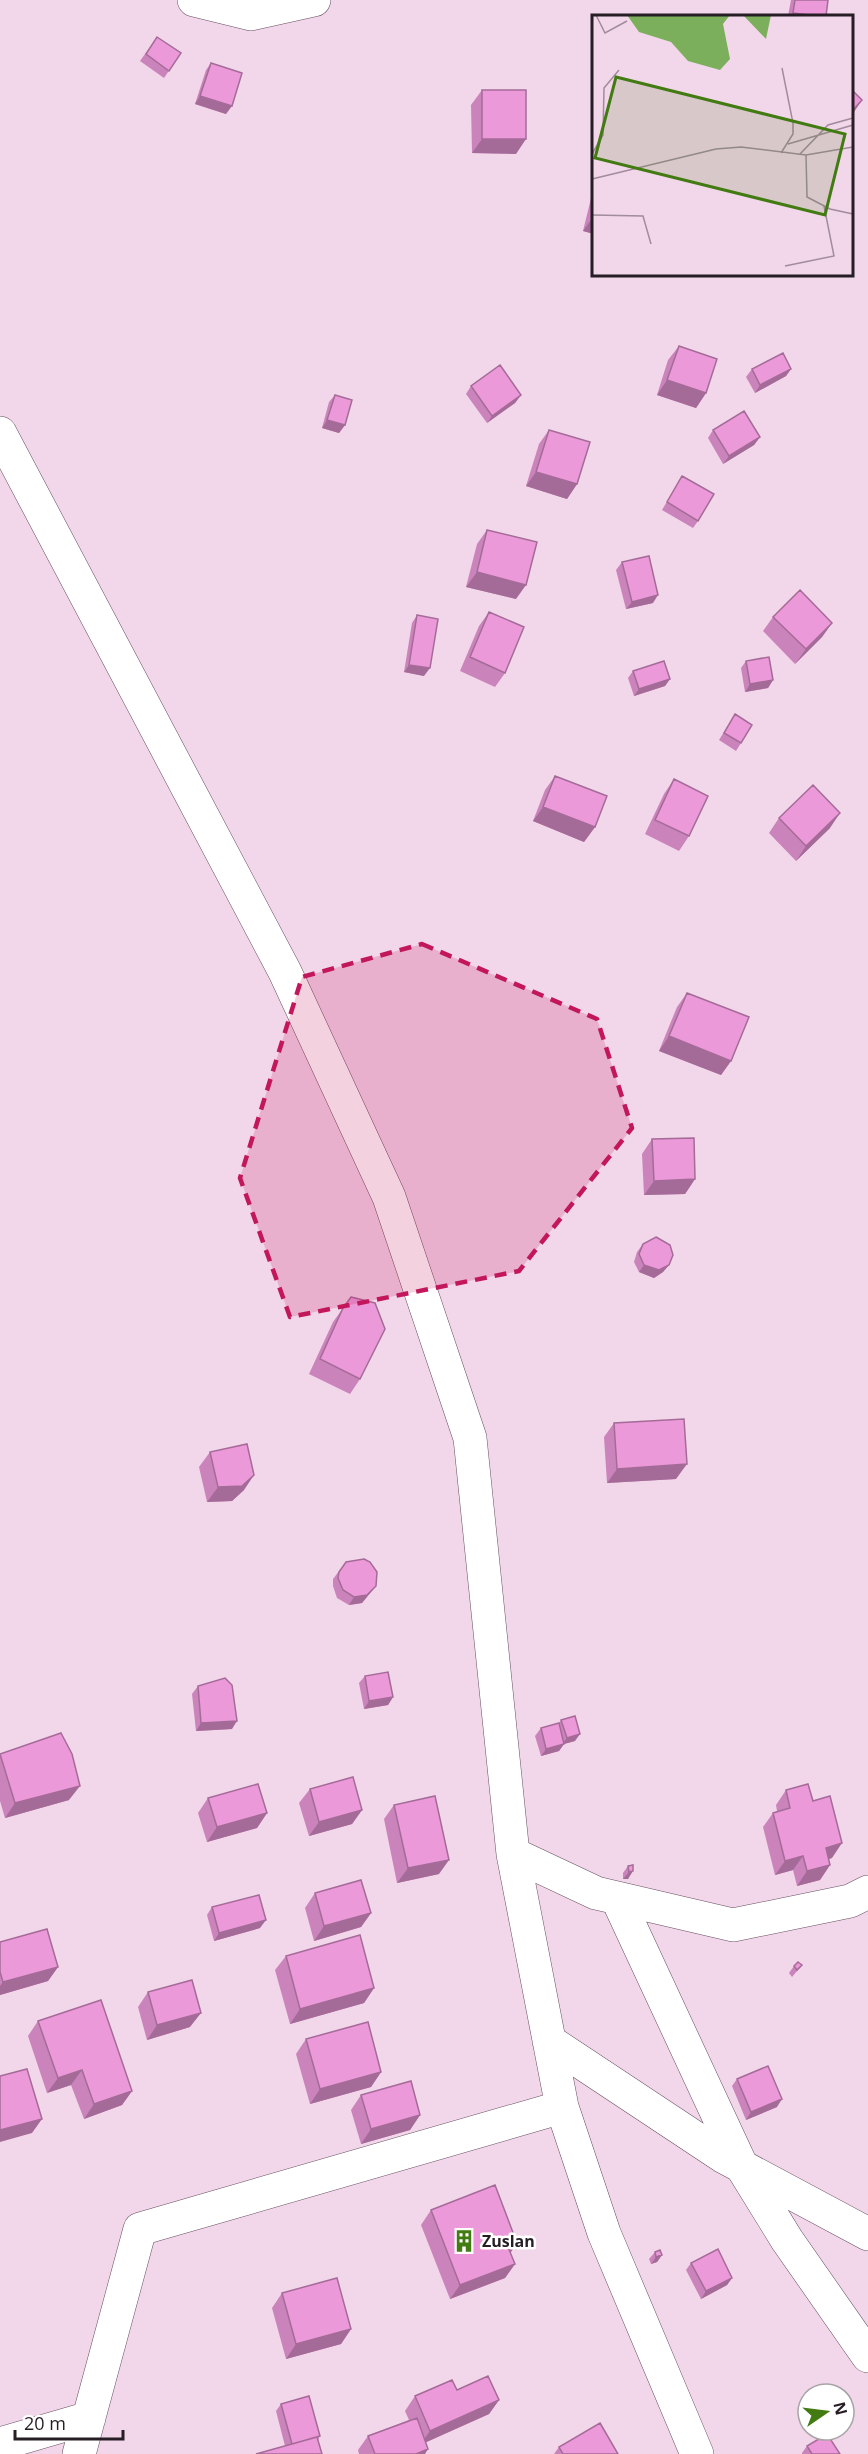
<svg xmlns="http://www.w3.org/2000/svg" width="868" height="2454" viewBox="0 0 868 2454" font-family="'Open Sans',sans-serif">
<style>
.lines{fill:none;stroke-linecap:round;stroke-linejoin:round}
.minor-casing{stroke:#664f60;stroke-width:34}
.minor{stroke:#fff;stroke-width:33}
.wall{fill:#cb84bb}
.shaded-wall{fill:#a56b98}
.building{fill:#ec99d9;stroke:#a56b98;stroke-width:1.5}
.marked{fill:#c2185b;fill-opacity:0.2;stroke:#c2185b;stroke-width:4.5;stroke-dasharray:12 8;stroke-linejoin:round}
.labels{text-anchor:middle;dominant-baseline:central;stroke-width:5;stroke-linejoin:round;paint-order:stroke}
.poi-label{font-size:16px;font-weight:bold;fill:#271d24;stroke:#fff;text-anchor:start}
.inset-road{fill:none;stroke:#a18c9b;stroke-width:1.5}
.view{fill:#427b11;fill-opacity:0.15;stroke:#427b11;stroke-width:3}
.inset-edge{fill:none;stroke:#271d24;stroke-width:3}
</style>
<rect width="100%" height="100%" fill="#f2d6ea"/>
<g class="lines">
<!-- minor casing -->
<g class="minor-casing">
<path id="minor" d="M194 0 251 14 314 0
M0 433 285 972 389 1197 470 1438 513 1854 562 2107 604 2233 697 2454
M513 1854 596 1893 733 1925 850 1901 868 1892
M617 1898 742 2167 787 2240 868 2356
M549 2041 724 2157 868 2234
M0 2444 89 2418
M79 2454 140 2229 562 2107"/>
</g>
<!-- minor -->
<use href="#minor" class="minor"/>
</g>
<!-- wall -->
<path class="wall" d="M791 0H828L826 16H788Z
M157 37 181 53 164 78 140 61Z
M211 63 226 114 195 104 206 70Z
M482 90 516 154 472 153 471 105Z
M594 186V234L583 231Z
M679 346 706 393 696 408 657 395 668 360Z
M752 369H791L786 376 755 393 746 377Z
M471 386 521 395 515 403 487 423 466 394Z
M335 395 345 425 339 433 322 428 329 402Z
M549 430 577 484 567 499 526 486 539 444Z
M713 430 760 437 754 445 723 464 708 438Z
M682 476 698 521 693 528 662 510Z
M487 530 516 599 466 587 477 544Z
M622 562 653 603 626 609 616 570Z
M489 612 505 673 495 687 460 671 479 626Z
M417 615 424 676 404 672 412 623Z
M773 617 832 623 822 637 795 664 763 631Z
M746 661 773 680 768 688 745 692 741 668Z
M633 671 670 679 665 686 634 696 628 678Z
M735 714 741 743 736 751 719 740Z
M555 776 595 827 584 842 533 821 545 790Z
M674 779 689 836 679 851 645 834 664 794Z
M779 818 830 828 796 861 769 833Z
M687 993 731 1061 721 1075 659 1051 677 1007Z
M652 1139 695 1179 685 1194 644 1195 642 1154Z
M643 1244 669 1265 663 1272 654 1278 639 1272 634 1262 637 1252Z
M351 1297 360 1379 350 1394 309 1374 333 1322Z
M614 1423 676 1479 607 1483 604 1437Z
M210 1452 244 1490 232 1501 207 1502 199 1467Z
M346 1562 370 1593 362 1603 349 1605 337 1598 333 1586V1579Z
M365 1676 393 1697 388 1705 364 1709 359 1683Z
M198 1686 232 1729 196 1731 192 1694Z
M561 1720 575 1741 564 1744 559 1751 541 1756 535 1736 541 1728 559 1723Z
M0 1754 69 1800 5 1818 0 1801Z
M310 1789 362 1810 352 1824 309 1836 299 1803Z
M786 1790 813 1801 832 1858 828 1859 830 1865 820 1880 797 1886 793 1870 775 1875 763 1827 773 1813 777 1811 776 1805Z
M208 1798 267 1813 257 1828 207 1842 198 1813Z
M394 1805 439 1874 397 1883 384 1819Z
M633 1865 628 1879H623V1873L628 1866Z
M315 1893 371 1913 361 1927 314 1941 305 1908Z
M212 1907 260 1928 214 1941 207 1915Z
M0 1942 58 1967 48 1981 0 1995Z
M286 1956 374 1988 364 2003 290 2024 275 1970Z
M802 1965 792 1977 789 1973 794 1966Z
M148 1992 190 2027 147 2040 138 2007Z
M38 2021 132 2091 122 2105 84 2119 71 2085 47 2093 28 2036Z
M306 2039 381 2072 371 2087 310 2104 296 2054Z
M737 2079 777 2107 746 2120 732 2086Z
M361 2095 420 2115 410 2130 361 2144 351 2110Z
M431 2210 517 2243 510 2253 515 2264 505 2278 450 2299 421 2225Z
M655 2252 662 2255 657 2262 651 2264 649 2259Z
M691 2263 732 2278 727 2285 701 2299 686 2270Z
M282 2293 351 2329 341 2344 286 2359 272 2308Z
M457 2390 499 2400 489 2414 426 2442 416 2454H359L358 2450 368 2436 409 2420 405 2411 415 2396Z
M281 2404 320 2436 318 2440 285 2446 276 2411Z
M807 2446 840 2454H802V2453Z
M559 2447 618 2454H554Z"/>
<!-- shaded-wall -->
<path class="shaded-wall" d="M793 13 818 16H790Z
M200 96 232 106 226 114 195 104Z
M862 100 852 115V111Z
M482 139H526L516 154 472 153Z
M593 217 594 234 583 231Z
M791 369 786 376 755 393 760 385Z
M667 380 706 393 696 408 657 395Z
M521 395 515 403 487 423 492 416Z
M327 420 345 425 339 433 322 428Z
M760 437 754 445 723 464 729 456Z
M536 472 577 484 567 499 526 486Z
M477 572 526 585 516 599 466 587Z
M658 595 653 603 626 609 632 602Z
M832 623 822 637 795 664 806 649Z
M409 665 430 668 424 676 404 672Z
M670 679 665 686 634 696 639 689Z
M773 680 768 688 745 692 750 684Z
M543 807 595 827 584 842 533 821Z
M840 813 830 828 796 861 806 846Z
M669 1036 731 1061 721 1075 659 1051Z
M695 1179 685 1194 644 1195 654 1181Z
M644 1265H669L663 1272 654 1278 639 1272Z
M687 1464 676 1479 607 1483 617 1469Z
M254 1475 244 1490 232 1501 207 1502 218 1487Z
M376 1586 362 1603 349 1605 354 1597Z
M393 1697 388 1705 364 1709 369 1701Z
M237 1721 232 1729 196 1731 201 1723Z
M580 1734 575 1741 564 1744 559 1751 541 1756 546 1749 562 1744 567 1738Z
M80 1786 69 1800 5 1818 15 1803Z
M362 1810 352 1824 309 1836 319 1822Z
M267 1813 257 1828 207 1842 217 1827Z
M842 1843 832 1858 815 1863 826 1848Z
M803 1856 793 1870 775 1875 785 1861Z
M449 1860 439 1874 397 1883 408 1868Z
M830 1865 820 1880 797 1886 807 1871Z
M633 1871 628 1879H623L629 1872Z
M371 1913 361 1927 314 1941 324 1926Z
M266 1920 260 1928 214 1941 219 1933Z
M58 1967 48 1981 0 1995V1986L3 1982Z
M374 1988 364 2003 290 2024 300 2009Z
M201 2013 190 2027 147 2040 157 2025Z
M82 2070 71 2085 47 2093 58 2078Z
M381 2072 371 2087 310 2104 320 2089Z
M132 2091 122 2105 84 2119 94 2104Z
M782 2099 777 2107 746 2120 751 2112Z
M420 2115 410 2130 361 2144 371 2129Z
M42 2119 32 2133 0 2142V2130Z
M517 2243 507 2258 508 2247Z
M662 2255 657 2262 651 2264 656 2257Z
M515 2264 505 2278 450 2299 460 2285Z
M732 2278 727 2285 701 2299 706 2291Z
M351 2329 341 2344 286 2359 296 2344Z
M499 2400 489 2414 420 2445 430 2431Z
M428 2449 425 2454H416Z"/>
<!-- building -->
<path class="building" d="M795 0H828L826 16H818L793 13Z
M157 37 181 53 169 71 146 54Z
M211 63 242 73 232 106 200 96Z
M482 90H526V139H482Z
M852 90 862 100 852 111Z
M679 346 717 359 706 393 667 380Z
M783 353 791 369 760 385 752 369Z
M500 365 521 395 492 416 471 386Z
M335 395 352 400 345 425 327 420Z
M744 411 760 437 729 456 713 430Z
M549 430 590 442 577 484 536 472Z
M682 476 714 494 698 521 667 502Z
M487 530 537 542 526 585 477 572Z
M649 556 658 595 632 602 622 562Z
M800 590 832 623 806 649 773 617Z
M489 612 524 627 505 673 470 657Z
M417 615 438 619 430 668 409 665Z
M769 657 773 680 750 684 746 661Z
M664 661 670 679 639 689 633 671Z
M735 714 752 725 741 743 724 733Z
M555 776 607 796 595 827 543 807Z
M674 779 708 796 689 836 655 820Z
M813 785 840 813 806 846 779 818Z
M687 993 749 1017 731 1061 669 1036Z
M694 1138 695 1179 654 1181 652 1139Z
M656 1237 670 1245 673 1255 669 1265 659 1270 644 1265 639 1254 643 1244Z
M351 1297 375 1303 385 1329 360 1379 320 1359 343 1308Z
M684 1419 687 1464 617 1469 614 1423Z
M247 1444 254 1475 242 1486 218 1487 210 1452Z
M364 1559 370 1562 377 1572 376 1586 367 1595 354 1597 343 1590 338 1578 339 1572 346 1562Z
M388 1672 393 1697 369 1701 365 1676Z
M225 1678 232 1685 237 1721 201 1723 198 1686Z
M575 1716 580 1734 567 1738 561 1720Z
M559 1723 564 1744 546 1749 541 1728Z
M61 1733 72 1754 80 1786 15 1803 0 1754Z
M353 1777 362 1810 319 1822 310 1789Z
M258 1784 267 1813 217 1827 208 1798Z
M808 1784 813 1801 830 1796 842 1843 826 1848 830 1865 807 1871 803 1856 785 1861 773 1813 790 1808 786 1790Z
M435 1796 449 1860 408 1868 394 1805Z
M633 1865V1871L629 1872 628 1866Z
M361 1880 371 1913 324 1926 315 1893Z
M259 1895 266 1920 219 1933 212 1907Z
M47 1929 58 1967 3 1982 0 1972V1942Z
M360 1935 374 1988 300 2009 286 1956Z
M798 1962 802 1965 797 1970 794 1966Z
M192 1980 201 2013 157 2025 148 1992Z
M101 2000 132 2091 94 2104 82 2070 58 2078 38 2021Z
M368 2022 381 2072 320 2089 306 2039Z
M768 2066 782 2099 751 2112 737 2079Z
M27 2069 42 2119 0 2130V2076Z
M411 2081 420 2115 371 2129 361 2095Z
M495 2185 517 2243 508 2247 515 2264 460 2285 431 2210Z
M718 2249 732 2278 706 2291 691 2263Z
M660 2250 662 2255 656 2257 655 2252Z
M337 2278 351 2329 296 2344 282 2293Z
M488 2376 499 2400 430 2431 415 2396 452 2380 457 2390Z
M309 2396 320 2436 292 2444 281 2404Z
M417 2418 428 2449 416 2454H375L368 2436Z
M600 2423 618 2454H563L559 2447Z
M827 2434 840 2454H812L807 2446Z
M317 2437 322 2454H256Z"/>
<!-- marked area -->
<path class="marked" d="M422 944 597 1019 632 1128 519 1271 290 1317 240 1178 302 977Z"/>
<!-- icons -->
<defs>
<g id="building-bare" transform="scale(1.8)"><path d="M-4-6H4V6H1V3H-1V6H-4ZM-2.5-4.3h1.7v1.8h-1.7ZM.8-4.3h1.7v1.8H.8ZM-2.5-1h1.7V.8h-1.7ZM.8-1h1.7V.8H.8Z" fill="#427b11" stroke="#fff" stroke-width="2.5" paint-order="stroke"/></g>
</defs>
<g fill-rule="evenodd">
<use href="#building-bare" x="464" y="2241"/>
</g>
<g class="labels">
<!-- poi labels -->
<g class="poi-label">
<text x="482" y="2241">Zuslan</text>
</g>
</g>
<!-- overview -->
<g transform="translate(592 15)">
<rect width="261" height="261" fill="#f2d6ea"/>
<path d="M35 0H138L131 9 138 44 128 55 96 46 79 27 47 17ZM151 0H179L174 24Z" fill="#7caf5c"/>
<path class="inset-road" d="M4 0 13 18 35 6M196 129 261 110M189 138 201 119V108L190 53M0 139 11 120 12 73 27 55M208 139 236 110 261 103M214 140 215 182 238 194 261 199M0 164 124 134 149 132 214 140 261 132M0 200 51 201 59 229M193 251 242 241 232 191"/>
<path class="view" d="M24 62 253 119 233 200 3 143Z"/>
<rect width="261" height="261" class="inset-edge"/>
</g>
<!-- north arrow -->
<g transform="translate(826 2412) rotate(76)"><circle r="28" fill="#ffffff" stroke="#a9a5a7" stroke-width="1.5"/>
<path d="M0-4.5L10 22L0 15L-10 22Z" fill="#427b11"/>
<text y="-9" font-size="16" font-weight="bold" text-anchor="middle" fill="#271d24">N</text>
</g>
<!-- scale -->
<path d="M15 2430v9h108v-9" fill="none" stroke="#271d24" stroke-width="3"/>
<text x="24" y="2430" font-size="18" fill="#271d24" stroke="#ffffff" stroke-width="4.5" paint-order="stroke">20 m</text>
</svg>
